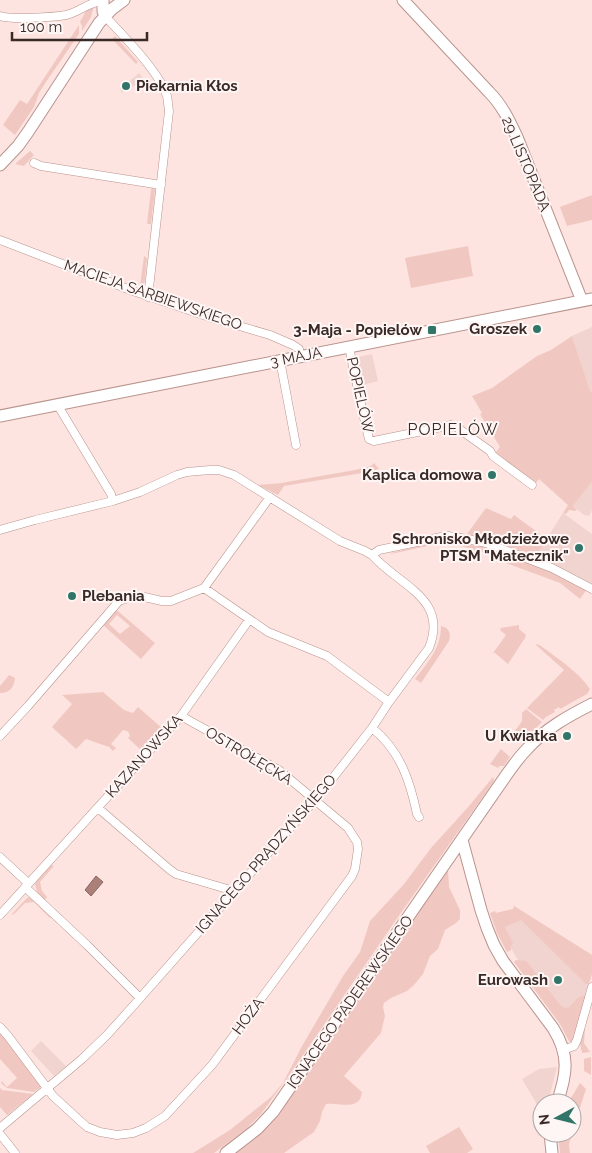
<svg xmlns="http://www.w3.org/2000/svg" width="592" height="1153" viewBox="0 0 592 1153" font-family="Raleway,sans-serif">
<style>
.built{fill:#f1d4cf}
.green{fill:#f1c8c1;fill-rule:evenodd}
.water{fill:#aa8079;stroke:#886660}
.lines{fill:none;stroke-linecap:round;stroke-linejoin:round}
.street-casing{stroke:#b9938c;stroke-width:9}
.secondary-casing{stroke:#b9938c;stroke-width:13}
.street{stroke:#fff;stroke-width:8}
.secondary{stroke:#fff;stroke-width:11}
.poi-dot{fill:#317569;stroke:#fef6f4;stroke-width:2}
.labels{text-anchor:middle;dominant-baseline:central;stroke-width:4;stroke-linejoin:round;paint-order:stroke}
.poi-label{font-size:15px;font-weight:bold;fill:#392927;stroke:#fef6f4;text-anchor:end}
.street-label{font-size:15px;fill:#392927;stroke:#fef6f4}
.neighbourhood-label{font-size:16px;letter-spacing:1px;fill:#392927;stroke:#fef6f4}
</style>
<rect width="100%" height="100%" fill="#fde4e0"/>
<!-- built -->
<path class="built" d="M139 73 144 80 122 93 120 89Z
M592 327V392L590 390 572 336Z
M372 354 378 381 363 385 357 357Z
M592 482V510L589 516 584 515 573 506Z
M563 513 592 534V585L568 572 535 557Z
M514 906 592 955V969L576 1028 540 987 516 957 507 941 496 913 513 909Z
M41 1041 66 1066 54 1076 31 1051Z
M557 1067 548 1103H542L541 1111 522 1079 539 1069Z"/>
<!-- green -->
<path class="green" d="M94 6 91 17 82 31V26L80 22 86 11Z
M79 25V34L46 82 39 93 34 107 15 135 3 125 20 100 27 104Z
M115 36 138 62 136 64 112 39Z
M30 151 34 155 24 166 15 164Z
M153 188 155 190 151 224H147L151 189Z
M592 195V220L567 226 560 207Z
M468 246 473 276 411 288 405 258Z
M144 256 147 258 144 287 140 286Z
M572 336 590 390 592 392V482L573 506 577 510 575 511 569 510 566 514 563 513 568 505 539 479 536 483 495 453 500 447 480 414 482 413 472 396 492 388 537 356 551 350Z
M374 463 379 469 362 473 284 486 278 495 258 485 281 483 355 470 371 466Z
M486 508 511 519 514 515 547 539 535 557 505 545 467 534Z
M443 540 462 542 487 548 483 552 461 546 441 543 391 554V553Z
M514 557 559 575 587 589 580 599 560 583 506 563 508 560 506 559Z
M116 611H118L155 643 141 659 103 625ZM117 615 130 626 120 634 109 624Z
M519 625V629L526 635 525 638 508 664 495 653H493L506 635 500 630 501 628Z
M441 626C450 628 451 634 449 641L421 683 415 679C428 662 441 648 441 626Z
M537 644 541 646C558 659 578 671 590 689L587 694 560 709 559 707 554 710 555 712 546 717 543 720 527 708 564 670 536 645Z
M9 675 15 678C14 687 10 693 0 693V686Z
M103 692 124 710 133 713 138 707 162 728 142 751 128 738 130 736 129 733 127 731 123 730 111 744 116 748 113 751 109 747 86 739 76 749 52 727 72 704 62 695Z
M526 709 542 722 522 742 512 735 522 721V713Z
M501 749 510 757 504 766H499L498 768 490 764Z
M493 777 494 781 405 907 288 1077 261 1114 246 1129 214 1153H193L230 1130 271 1097 283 1083 302 1046 343 976 360 952 370 921 404 884 431 848 469 806Z
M51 865 54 866 40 882 42 891 47 897 45 900 37 892 35 884 38 879Z
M448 870 449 887 460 910V919L456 923 445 930 438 949 430 956 423 974 414 985 407 991 391 998 384 1003 383 1007 385 1016 381 1033 344 1076 362 1092C360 1112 339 1102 326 1104L322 1112 320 1121 314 1132 284 1153H226L257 1129 427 895 433 891Z
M29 897 33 899 51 917 50 918 34 902 25 903 13 915 12 914 27 898Z
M514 906 592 955V974L589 984H586L521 920 505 927 513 943 511 946V950L507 952 497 933 490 913 495 911 496 913 513 909Z
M516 960 526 961 528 963 561 1006 566 1008 569 1007C574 1003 578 994 586 996L574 1039 570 1043 560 1024 514 962Z
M583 1030H585L584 1043 590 1052 582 1053 580 1044Z
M0 1032 41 1085V1087L34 1092 7 1088 1 1083 2 1081 7 1087 17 1078 0 1059Z
M591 1057V1075L584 1071V1059Z
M580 1083 586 1089 580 1108 571 1098Z
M0 1088 2 1090 33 1094 7 1115 0 1107Z
M572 1105 578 1112 569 1144 570 1153H560L558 1133H572Z
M459 1127 473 1149 467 1153H430L426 1146Z"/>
<!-- water -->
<path class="water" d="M96 876 103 882 91 896 85 890Z"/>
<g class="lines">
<!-- street casing -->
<g class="street-casing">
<path id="street" d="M0 16C10 20 54 17 66 15 79 12 89 2 102 1
M105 16C123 36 159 71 167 96 168 100 168 106 169 111L148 297
M34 163 41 166 161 185
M0 240 133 291 212 318 270 335 293 345 299 349 300 356
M349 347 362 409 369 439 374 441 451 425 455 426 490 451 493 456 532 485
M280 360 296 445
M57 404 111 494 113 501
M0 530 35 520 113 501 140 492 177 475 187 472 210 470H219L234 475 340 541 365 551 372 555 379 550 441 537 448 536 467 539 486 543 552 568 592 589
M204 588 268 632 327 656 389 702
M372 728C400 750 410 781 417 814L419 817
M0 736 28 706 119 601 131 597 140 596 162 601H171L204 588 270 497
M98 808 169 869 176 874 234 891
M0 857 28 883
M25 887 87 945 140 998
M0 915 181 716 249 620
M0 1027 8 1036 53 1096 78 1119 87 1127 100 1132 117 1135 133 1133 146 1128 165 1116 212 1065 352 876 355 869 358 849 357 842 348 828 279 770 181 716
M563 1050 574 1046 577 1040 592 987
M0 1128 82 1059 107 1035 134 1005 321 793 372 728 389 702 429 648C449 598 399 586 372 555
M0 1134 15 1153"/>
</g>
<!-- secondary casing -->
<g class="secondary-casing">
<path id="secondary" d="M103 0V11L105 16
M403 0 489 92C502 105 509 120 517 137L582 301
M0 165 18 146 28 132 99 23 112 9 124 0
M0 416 592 299
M462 840 481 910 487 928 494 945 503 961 553 1028C570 1055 567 1074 557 1103
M550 1133 552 1153
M226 1153 257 1129 273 1112 505 777C512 767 519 757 527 749 545 729 568 716 592 704"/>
</g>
<!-- street -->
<use href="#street" class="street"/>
<!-- secondary -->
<use href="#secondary" class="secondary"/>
</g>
<!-- markers -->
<g class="poi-dot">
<circle cx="126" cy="86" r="5"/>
<circle cx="537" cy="329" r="5"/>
<rect x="427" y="325" width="10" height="10" rx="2.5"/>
<circle cx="492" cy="475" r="5"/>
<circle cx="579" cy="548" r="5"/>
<circle cx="72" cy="596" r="5"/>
<circle cx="567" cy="736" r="5"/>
<circle cx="558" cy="980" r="5"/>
</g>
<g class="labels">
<!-- poi labels -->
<g class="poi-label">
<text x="136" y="86" text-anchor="start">Piekarnia Kłos</text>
<text x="527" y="329">Groszek</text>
<text x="422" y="330">3-Maja - Popielów</text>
<text x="482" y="475">Kaplica domowa</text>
<text x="569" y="539">Schronisko Młodzieżowe<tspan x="569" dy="17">PTSM "Matecznik"</tspan></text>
<text x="82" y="596" text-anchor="start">Plebania</text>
<text x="557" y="736">U Kwiatka</text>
<text x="548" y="980">Eurowash</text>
</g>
<!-- street labels -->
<g class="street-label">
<text transform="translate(526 164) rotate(67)">29 LISTOPADA</text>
<text transform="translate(153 295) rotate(19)">MACIEJA SARBIEWSKIEGO</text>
<text transform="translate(296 357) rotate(-11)">3 MAJA</text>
<text transform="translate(360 395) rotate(77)">POPIELÓW</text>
<text transform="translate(144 756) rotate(-48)">KAZANOWSKA</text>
<text transform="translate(249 756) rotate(31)">OSTROŁĘCKA</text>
<text transform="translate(266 854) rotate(-49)">IGNACEGO PRĄDZYŃSKIEGO</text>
<text transform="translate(350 1002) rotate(-55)">IGNACEGO PADEREWSKIEGO</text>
<text transform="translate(248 1016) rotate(-53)">HOŻA</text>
</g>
<!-- neighbourhood labels -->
<g class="neighbourhood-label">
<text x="453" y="429">POPIELÓW</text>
</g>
</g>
<!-- north arrow -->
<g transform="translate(557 1118) rotate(263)"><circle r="24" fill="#fef6f4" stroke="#afa4a2"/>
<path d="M0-4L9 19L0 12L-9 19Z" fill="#317569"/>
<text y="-8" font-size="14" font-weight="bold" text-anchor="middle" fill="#392927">N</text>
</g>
<!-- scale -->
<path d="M12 32v8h135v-8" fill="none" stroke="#392927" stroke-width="2.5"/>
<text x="20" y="32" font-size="15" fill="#392927" stroke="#fef6f4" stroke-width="4" paint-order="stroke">100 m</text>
</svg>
